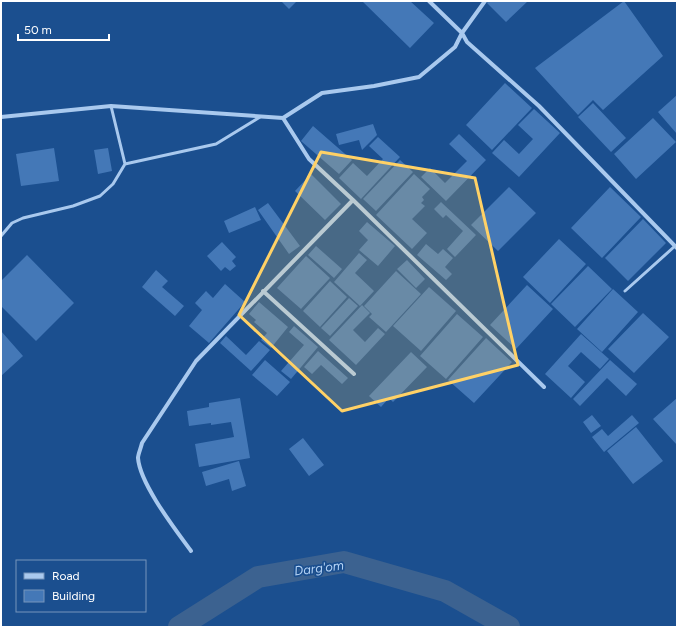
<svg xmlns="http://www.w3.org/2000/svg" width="678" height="628" viewBox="0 0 678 628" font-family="Figtree,sans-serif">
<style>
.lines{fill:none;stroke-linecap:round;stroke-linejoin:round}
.river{stroke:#3c6290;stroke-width:22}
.building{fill:#4478b7}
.service{stroke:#a9c9ee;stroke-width:3}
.minor{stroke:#a9c9ee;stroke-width:4}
.marked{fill:#ffd166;fill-opacity:0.2;stroke:#ffd166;stroke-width:3;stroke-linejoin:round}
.labels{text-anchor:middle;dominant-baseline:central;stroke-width:3.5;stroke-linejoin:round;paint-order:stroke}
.water-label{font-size:13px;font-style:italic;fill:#b5d3f5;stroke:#1b4f8f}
</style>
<rect width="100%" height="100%" fill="#1b4f8f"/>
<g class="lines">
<!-- river -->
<path class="river" d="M179 627 258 577 344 562 445 591 509 627"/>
</g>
<!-- building -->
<path class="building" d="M281 1H297L289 9Z
M362 1H410L434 23 410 48Z
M488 1H528L506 22 487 3Z
M624 1 663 56 603 110 593 100 578 115 535 68Z
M505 83 532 108 492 150 466 125Z
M677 95V134L658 112Z
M593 103 626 138 611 152 578 117Z
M534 109 560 133 519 177 492 153 504 140 519 154 533 139 518 125Z
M653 118 676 142 636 179 614 154Z
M373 124 377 135 362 150 359 140 339 145 336 134Z
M313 126 352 160 339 174 301 141Z
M459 134 486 160 446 201 421 177 430 168 445 183 467 161 449 144Z
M378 137 400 157 361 199 339 178 353 163 367 176 383 159 369 146Z
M54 148 59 181 21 186 16 154Z
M108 148 112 171 98 174 94 150Z
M400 160 413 172 376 211 363 199Z
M311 174 341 204 325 220 295 191Z
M414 174 430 189 422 197 424 200 421 203 425 206 412 219 427 233 412 249 376 215Z
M509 187 536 213 498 251 471 225Z
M610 187 641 217 602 258 571 228Z
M441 202 476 235 455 257 447 249 463 231 446 215 443 218 434 209Z
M268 203 300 246 289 254 258 210Z
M255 207 261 220 229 233 224 221Z
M643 219 666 243 628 281 605 258Z
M367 222 395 246 378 266 359 250 368 240 359 231Z
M559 239 586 264 550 303 523 277Z
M222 242 236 257 232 261 236 266 230 271 225 267 221 271 207 256Z
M426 244 438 254 443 249 453 258 445 267 452 274 446 280 417 255Z
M316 246 342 269 334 278 308 255Z
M359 253 367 260 355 273 374 291 360 306 334 282Z
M27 255 74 303 36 341 1 306V281Z
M306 256 330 278 301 309 277 288Z
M407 260 425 279 416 288 397 269Z
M588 266 612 289 575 327 551 304Z
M156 270 168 281 162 287 184 306 175 316 142 287Z
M396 271 421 294 386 332 369 317 372 314 364 306Z
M330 281 347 297 320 327 303 311Z
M225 284 245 302 209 343 189 326 202 310 195 303 206 291 213 298Z
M527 285 553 309 516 349 490 325Z
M429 287 456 311 421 351 393 326Z
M613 289 638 312 602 352 577 329Z
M349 298 358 306 330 336 321 328Z
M259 302 288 327 271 348 261 340 267 333 254 322 256 320 249 314Z
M362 305 370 313 353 330 365 342 378 328 385 334 356 365 329 340Z
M643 313 669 337 634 373 608 349Z
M457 314 483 337 446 379 420 356Z
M294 326 318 347 291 379 281 371 304 345 289 332Z
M1 331 23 356 1 376Z
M581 334 609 359 600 369 581 352 568 366 585 382 571 398 545 374Z
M226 336 246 355 259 341 270 350 251 371 220 343Z
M486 338 512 362 474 403 448 380Z
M318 351 348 378 342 384 321 365 312 374 304 367Z
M411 352 427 367 393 402 389 398 381 407 369 396Z
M265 360 290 382 277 396 252 375Z
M610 360 637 384 626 396 607 378 580 406 573 399Z
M240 398 250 458 199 467 195 444 234 437 231 422 211 425V423L189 426 187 411 209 407V403Z
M677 398V445L653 419Z
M592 415 601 426 591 433 583 422Z
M632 415 639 423 604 452 592 437 602 429 608 436Z
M636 427 663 461 633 484 607 451Z
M303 438 324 465 309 476 289 449Z
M239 461 246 486 232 491 229 479 206 486 202 472Z"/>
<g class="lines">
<!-- service -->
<path class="service" d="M111 106 125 164
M1 236 12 223 23 218 73 206 100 196 113 184 125 164 216 144 260 117
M625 291 675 246"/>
<!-- minor -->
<path class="minor" d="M429 1 462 33 467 42 539 106 677 248
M1 117 111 106 283 118 322 93 374 86 419 77 455 47 462 33 485 1
M283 118 309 159 353 200 544 387
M263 291 354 374
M191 551C175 529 140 484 138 458 138 454 141 448 142 443L196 361 353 200"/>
</g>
<!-- marked area -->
<path class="marked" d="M321 152 475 178 518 365 342 411 239 315Z"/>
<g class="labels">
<!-- water labels -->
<g class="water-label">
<text transform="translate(319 568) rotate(-7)">Darg'om</text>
</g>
</g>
<!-- border -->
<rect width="678" height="628" fill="none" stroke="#ffffff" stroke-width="4"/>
<!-- legend -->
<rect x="16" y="560" width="130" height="52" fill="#1b4f8f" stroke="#7695bc"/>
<rect x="24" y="573" width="20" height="6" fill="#a9c9ee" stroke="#7695bc"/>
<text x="52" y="580" font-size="12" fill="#ffffff">Road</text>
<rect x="24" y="590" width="20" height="12" fill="#4478b7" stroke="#7695bc"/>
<text x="52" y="600" font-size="12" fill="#ffffff">Building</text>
<!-- scale -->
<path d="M18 34v6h91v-6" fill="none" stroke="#ffffff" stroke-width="2"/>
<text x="24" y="34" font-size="12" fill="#ffffff" stroke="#1b4f8f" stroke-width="3" paint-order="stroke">50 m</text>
</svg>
